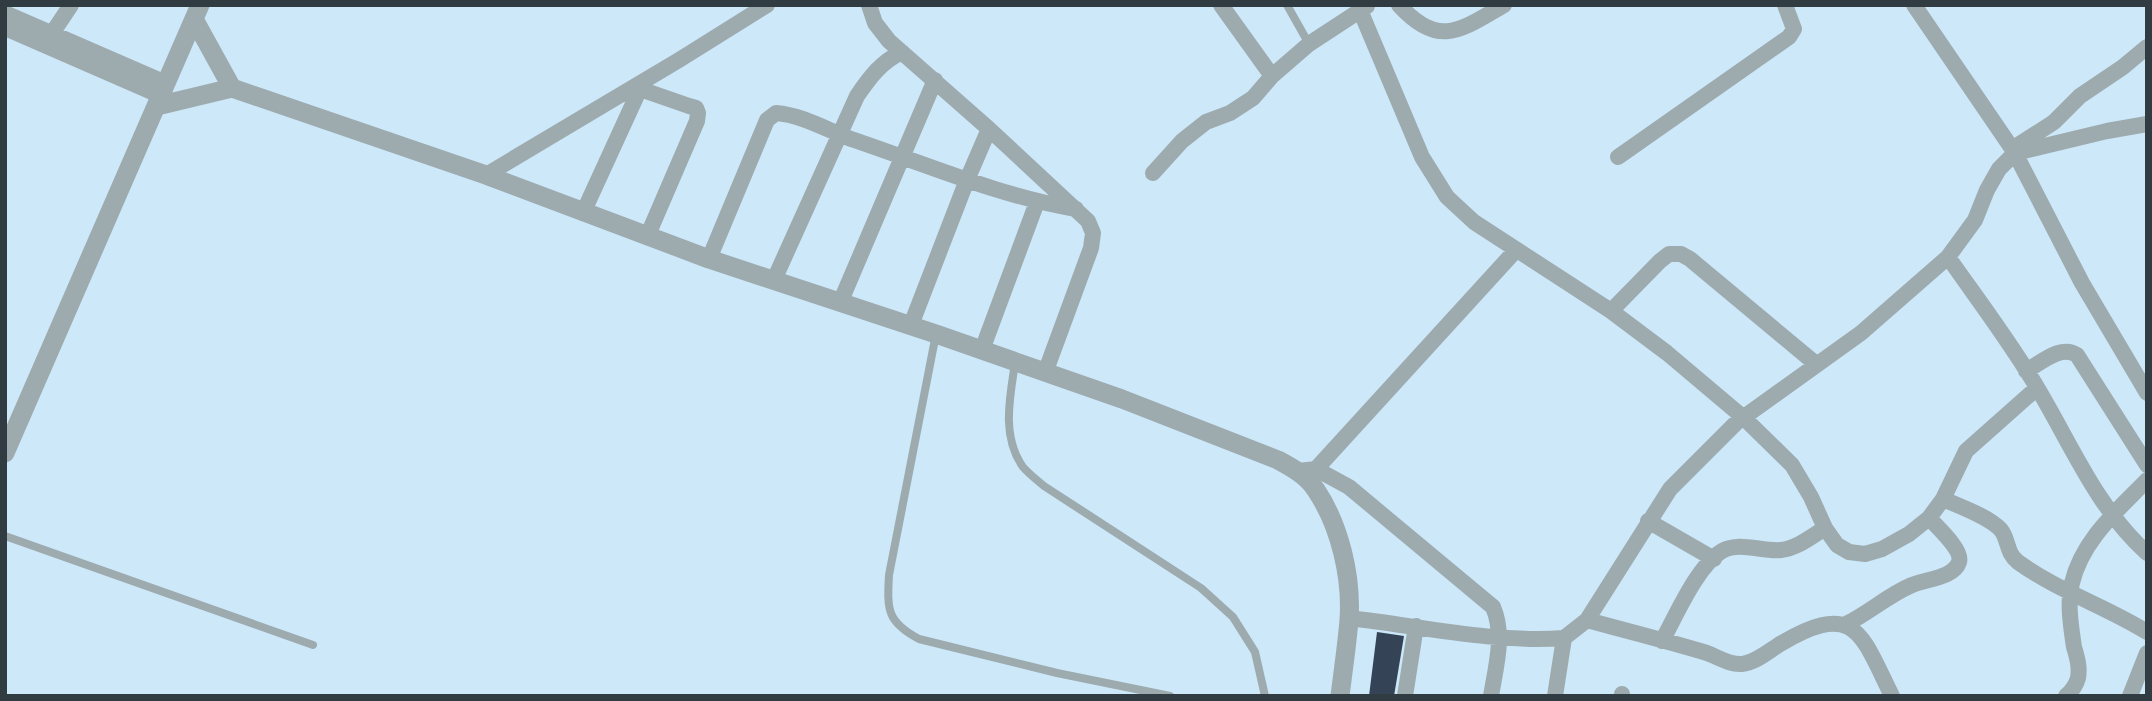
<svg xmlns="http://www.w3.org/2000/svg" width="2152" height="701" viewBox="0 0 2152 701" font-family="Rubik,sans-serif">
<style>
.building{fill:#344356}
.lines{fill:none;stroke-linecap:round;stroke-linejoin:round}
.service{stroke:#9dabaf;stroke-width:8}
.minor{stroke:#9dabaf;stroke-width:16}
.tertiary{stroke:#9dabaf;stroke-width:19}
</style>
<rect width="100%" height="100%" fill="#cce8f9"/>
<!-- building -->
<path class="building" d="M1377 632 1404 636 1394 696H1369Z"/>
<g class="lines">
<!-- service -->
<path class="service" d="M1287 5 1309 44
M936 334 889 575C887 610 887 622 919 639L1057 673 1170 696
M1015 363C1010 397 1001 436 1023 467 1029 474 1037 480 1044 486L1201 588 1233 617 1255 652 1265 696
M5 536 313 645"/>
<!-- minor -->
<path class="minor" d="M869 5 875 23 889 41 989 129 1088 221 1093 233 1091 248 1045 373
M1221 5 1272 76
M1399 5C1439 49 1461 30 1504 5
M1914 5 2015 153 2082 283 2147 393
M1360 10 1422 157 1447 197 1474 222 1611 311 1667 353 1744 418 1792 465 1811 497 1825 528 1837 545 1849 552 1865 554 1882 549 1909 534 1929 518 1943 499 1966 451 2037 388
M5 13 166 83
M5 28 161 96
M47 41 71 5
M640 89 689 106 696 108 698 113 697 121 647 237
M2012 149 2054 122 2080 96 2123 67 2147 47
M1618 157 1789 37 1794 29 1785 5
M1153 173 1182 141 1206 122 1230 113 1253 98 1272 76 1309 44 1367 6
M486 175 679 60 767 5
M583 213 643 82
M1948 257C1978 300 2011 343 2038 389 2072 446 2097 508 2147 553
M709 259 767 120 776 113C802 115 827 130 851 139 926 164 999 196 1076 209
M774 280 857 96C870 77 881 62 902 52
M840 303 935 80
M1611 311 1660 261 1669 254H1681L1690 259 1816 364
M911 325 967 180 989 129
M982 350 1037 202
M2026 371C2041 363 2061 344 2077 355L2147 465
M1316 469 1516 250
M1299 471 1316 469 1349 487 1493 607C1505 635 1496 666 1491 696
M1943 499C1959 506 1990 517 2001 530 2009 540 2006 553 2018 562 2058 591 2105 606 2147 632
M1648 521 1714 559
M1349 618C1420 626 1492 643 1564 638L1555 696
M1587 620C1627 631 1667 641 1707 653 1718 657 1729 665 1742 664 1755 663 1769 651 1780 644 1856 599 1861 634 1892 696
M1846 624C1869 613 1888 595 1912 585 1925 579 1954 578 1959 562 1963 550 1937 527 1929 518
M1564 638 1587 620 1670 489 1737 422 1861 333 1948 257 1975 220 1987 190 1999 169 2015 153 2107 131 2147 124
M1662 641C1676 616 1697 566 1722 551 1740 541 1762 552 1781 550 1797 548 1811 537 1825 528
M1405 696 1416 626
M1622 696V694
M2066 696C2072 691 2076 685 2078 678 2080 667 2077 657 2074 647 2071 627 2067 602 2072 583 2082 540 2118 510 2147 480
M2130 696 2147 653"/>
<!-- tertiary -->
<path class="tertiary" d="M194 19 232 88
M157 106 232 88 486 175 709 259 936 334 1122 399 1278 460C1293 468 1307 476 1316 490 1340 526 1352 577 1349 620 1347 645 1343 671 1340 696
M5 453 200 5"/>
</g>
<!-- border -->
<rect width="2152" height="701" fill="none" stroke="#303c42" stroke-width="14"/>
</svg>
